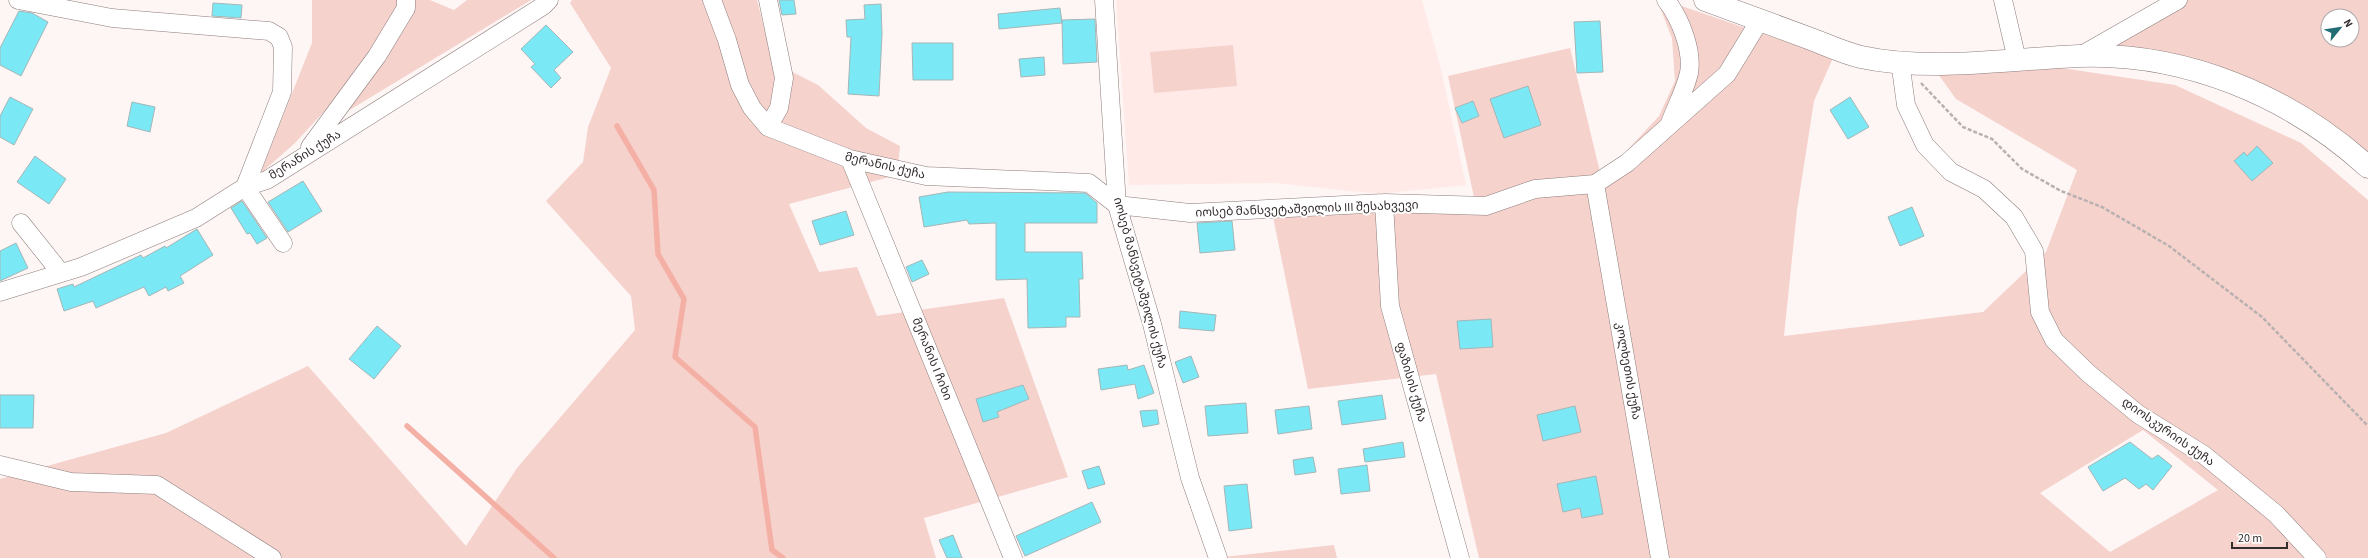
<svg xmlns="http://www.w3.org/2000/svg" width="2368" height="558" viewBox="0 0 2368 558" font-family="'Source Sans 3','Noto Sans Georgian',sans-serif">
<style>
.built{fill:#ffeae7}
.green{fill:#f6d2cd;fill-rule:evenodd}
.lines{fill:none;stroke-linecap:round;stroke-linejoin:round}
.stream{stroke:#f5b0a6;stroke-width:5.5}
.building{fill:#7ae9f5;stroke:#a5b6b7}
.minor-casing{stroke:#8c7d7b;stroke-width:19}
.major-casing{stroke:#8c7d7b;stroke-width:23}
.path{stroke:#b8b1b0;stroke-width:2.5;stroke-dasharray:4 2;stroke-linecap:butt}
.minor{stroke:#fff;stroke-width:18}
.major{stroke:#fff;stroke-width:22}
.labels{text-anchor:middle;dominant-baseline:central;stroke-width:4;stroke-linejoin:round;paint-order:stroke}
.street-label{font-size:12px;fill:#332d2c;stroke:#fff}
</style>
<rect width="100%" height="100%" fill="#fdf6f5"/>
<!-- built -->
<path class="built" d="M1116 0H1422L1440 65 1466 185 1379 194 1275 183 1129 185Z"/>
<!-- green -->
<path class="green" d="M312 0H430L454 10 467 0H531L348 111 332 103 295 143 260 174 312 43Z
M572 0H757L773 62 818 85 866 128 900 146 897 175 789 204 819 272 857 267 877 316 1004 298 1068 477 924 518 936 558H0V479L166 433 308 366 466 546 517 468 635 330 631 296 546 201 583 162 588 127 611 68 570 3Z
M1657 0H1664L1833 58 1814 101 1797 210 1784 336 1983 312 2046 252 2077 170 1956 99 1938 74 2055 67 2175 85 2301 143 2368 200V558H1479L1436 374 1308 389 1273 217 1475 202 1448 76 1570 48 1600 172 1621 157 1659 116 1675 81 1672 38ZM2143 430 2218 490 2110 552 2040 493Z
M2178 0H2368V167L2246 88 2080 56ZM2328 16H2352V40H2328Z
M1233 45 1237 86 1154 93 1150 52Z
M1334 545 1337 558H1214Z"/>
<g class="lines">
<!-- stream -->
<path class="stream" d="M617 126 654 190 658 254 684 299 675 357 755 427 772 550 783 558
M407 426 554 558"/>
</g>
<!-- building -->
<path class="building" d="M779 0H794L796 14 782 15Z
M213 3 242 5 241 18 212 16Z
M881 4 882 34 879 96 848 94 851 37H847L846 20 865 19 864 5Z
M1060 8 1062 23 999 29 998 14Z
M19 11 32 13 48 22 21 76 0 65V48Z
M1095 19 1097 62 1063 64 1062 20Z
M1600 21 1603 72 1577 73 1574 22Z
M546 25 573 52 554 70 561 78 551 88 531 67 535 64 521 49Z
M912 43H953V80H913Z
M1044 57 1045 75 1021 77 1019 59Z
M1528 86 1541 125 1504 138 1490 99Z
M10 97 33 109 14 145 0 137V116Z
M1850 97 1869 127 1848 139 1830 110Z
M1473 101 1479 116 1462 123 1455 108Z
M132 102 155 107 150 132 127 126Z
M2257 146 2273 163 2252 181 2234 161 2244 152 2247 156Z
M35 156 66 179 49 204 17 182Z
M303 181 322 211 288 232 268 202Z
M948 192 1085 193 1097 203V223H1025V252H1082L1083 279H1079L1080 317H1066V327L1028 328 1027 279 996 280V223L969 224 967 220 924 227 919 197Z
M242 201 267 238 257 244 250 233 247 234 231 208Z
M1912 207 1924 236 1900 246 1888 217Z
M846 211 854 235 820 245 812 221Z
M1232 221 1235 250 1200 253 1197 223Z
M197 229 213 255 180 276 184 283 168 291 166 287 149 296 144 287 96 308 93 301 64 311 57 289 73 284 74 287 141 255 143 258 165 246 166 248Z
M16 243 28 268 0 281V251Z
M922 260 929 274 912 282 906 267Z
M1180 311 1216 315 1214 331 1179 328Z
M1491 319 1493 347 1460 349 1457 321Z
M377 326 401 346 374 379 349 359Z
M1191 356 1199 377 1183 383 1175 362Z
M1127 365 1128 370 1144 365 1154 393 1138 399 1135 384 1101 390 1098 369Z
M1023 385 1029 399 997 412 999 417 983 422 976 399Z
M0 395H34L33 428H0Z
M1382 395 1386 419 1342 425 1338 401Z
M1246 403 1248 433 1208 436 1205 406Z
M1309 406 1312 429 1278 434 1275 410Z
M1575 406 1581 432 1543 441 1537 415Z
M1157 410 1159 424 1143 427 1140 411Z
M1403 442 1405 457 1365 462 1363 449Z
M2130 442 2152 459 2158 455 2172 466 2153 490 2146 484 2139 489 2125 478 2103 491 2088 467Z
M1313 457 1316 472 1295 475 1293 460Z
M1367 465 1370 491 1341 494 1338 469Z
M1099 466 1105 484 1088 489 1082 471Z
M1596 476 1603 514 1582 518 1580 508 1563 512 1557 484Z
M1247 484 1252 528 1229 531 1224 486Z
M1092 502 1101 522 1025 556 1016 536Z
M953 535 962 558H947L939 540Z"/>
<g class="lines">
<!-- minor casing -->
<g class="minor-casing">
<path id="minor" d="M18 0 112 18 269 31 279 37 283 47 282 92 245 187 283 243
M712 0 727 40 740 85 752 108 768 127 850 159 926 176 1089 183 1117 205 1190 213 1384 203 1486 206 1535 189 1595 184 1627 163 1727 74 1760 20
M768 0 784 78 779 108 768 127
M1104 0 1117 205 1152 324 1190 478 1218 558
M1666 0C1680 18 1693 50 1689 73 1685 90 1676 107 1670 123
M2003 0 2017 60
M2080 56 2178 0
M1900 61 1906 105 1925 145 1951 172 1984 189 2014 217 2034 251 2040 312 2054 340 2088 373 2138 414 2204 455 2276 514 2317 558
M310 147 377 56 406 8V0
M850 159 1013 558
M1595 184 1660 558
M1384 203 1390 306 1460 558
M21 223 61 273
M0 292 81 267 196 218 245 187 267 180 543 6 549 0
M0 465 71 482 157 485 272 558"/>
</g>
<!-- major casing -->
<g class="major-casing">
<path id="major" d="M1705 0C1740 13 1775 26 1811 39 1827 45 1844 53 1861 57 1930 72 2008 59 2079 56 2185 52 2290 96 2368 167"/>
</g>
<!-- path -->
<path class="path" d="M1921 83 1963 127 1992 139 2022 169 2061 191 2102 207 2169 246 2262 317 2368 426"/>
<!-- minor -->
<use href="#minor" class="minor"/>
<!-- major -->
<use href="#major" class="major"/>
</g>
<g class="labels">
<!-- street labels -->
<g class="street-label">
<text transform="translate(305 155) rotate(-32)">მერანის ქუჩა</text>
<text transform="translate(885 166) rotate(13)">მერანის ქუჩა</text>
<text transform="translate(1307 209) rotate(-2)">იოსებ მანსვეტაშვილის III შესახვევი</text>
<text transform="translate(1140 283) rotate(75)">იოსებ მანსვეტაშვილის ქუჩა</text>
<text transform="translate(932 359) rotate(68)">მერანის I ჩიხი</text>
<text transform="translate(1628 371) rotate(80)">კოლხეთის ქუჩა</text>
<text transform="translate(1411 382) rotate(74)">ფაზისის ქუჩა</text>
<text transform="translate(2168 432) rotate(35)">დიოსკურიის ქუჩა</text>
</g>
</g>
<!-- north arrow -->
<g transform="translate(2340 28) rotate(60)"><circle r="19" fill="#ffffff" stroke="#adabab"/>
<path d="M0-3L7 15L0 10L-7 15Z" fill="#236e75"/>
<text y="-6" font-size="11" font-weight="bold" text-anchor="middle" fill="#332d2c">N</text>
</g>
<!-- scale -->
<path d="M2232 542v6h55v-6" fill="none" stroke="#332d2c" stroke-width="2"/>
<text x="2238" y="542" font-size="12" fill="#332d2c" stroke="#ffffff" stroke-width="3" paint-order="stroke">20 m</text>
</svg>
